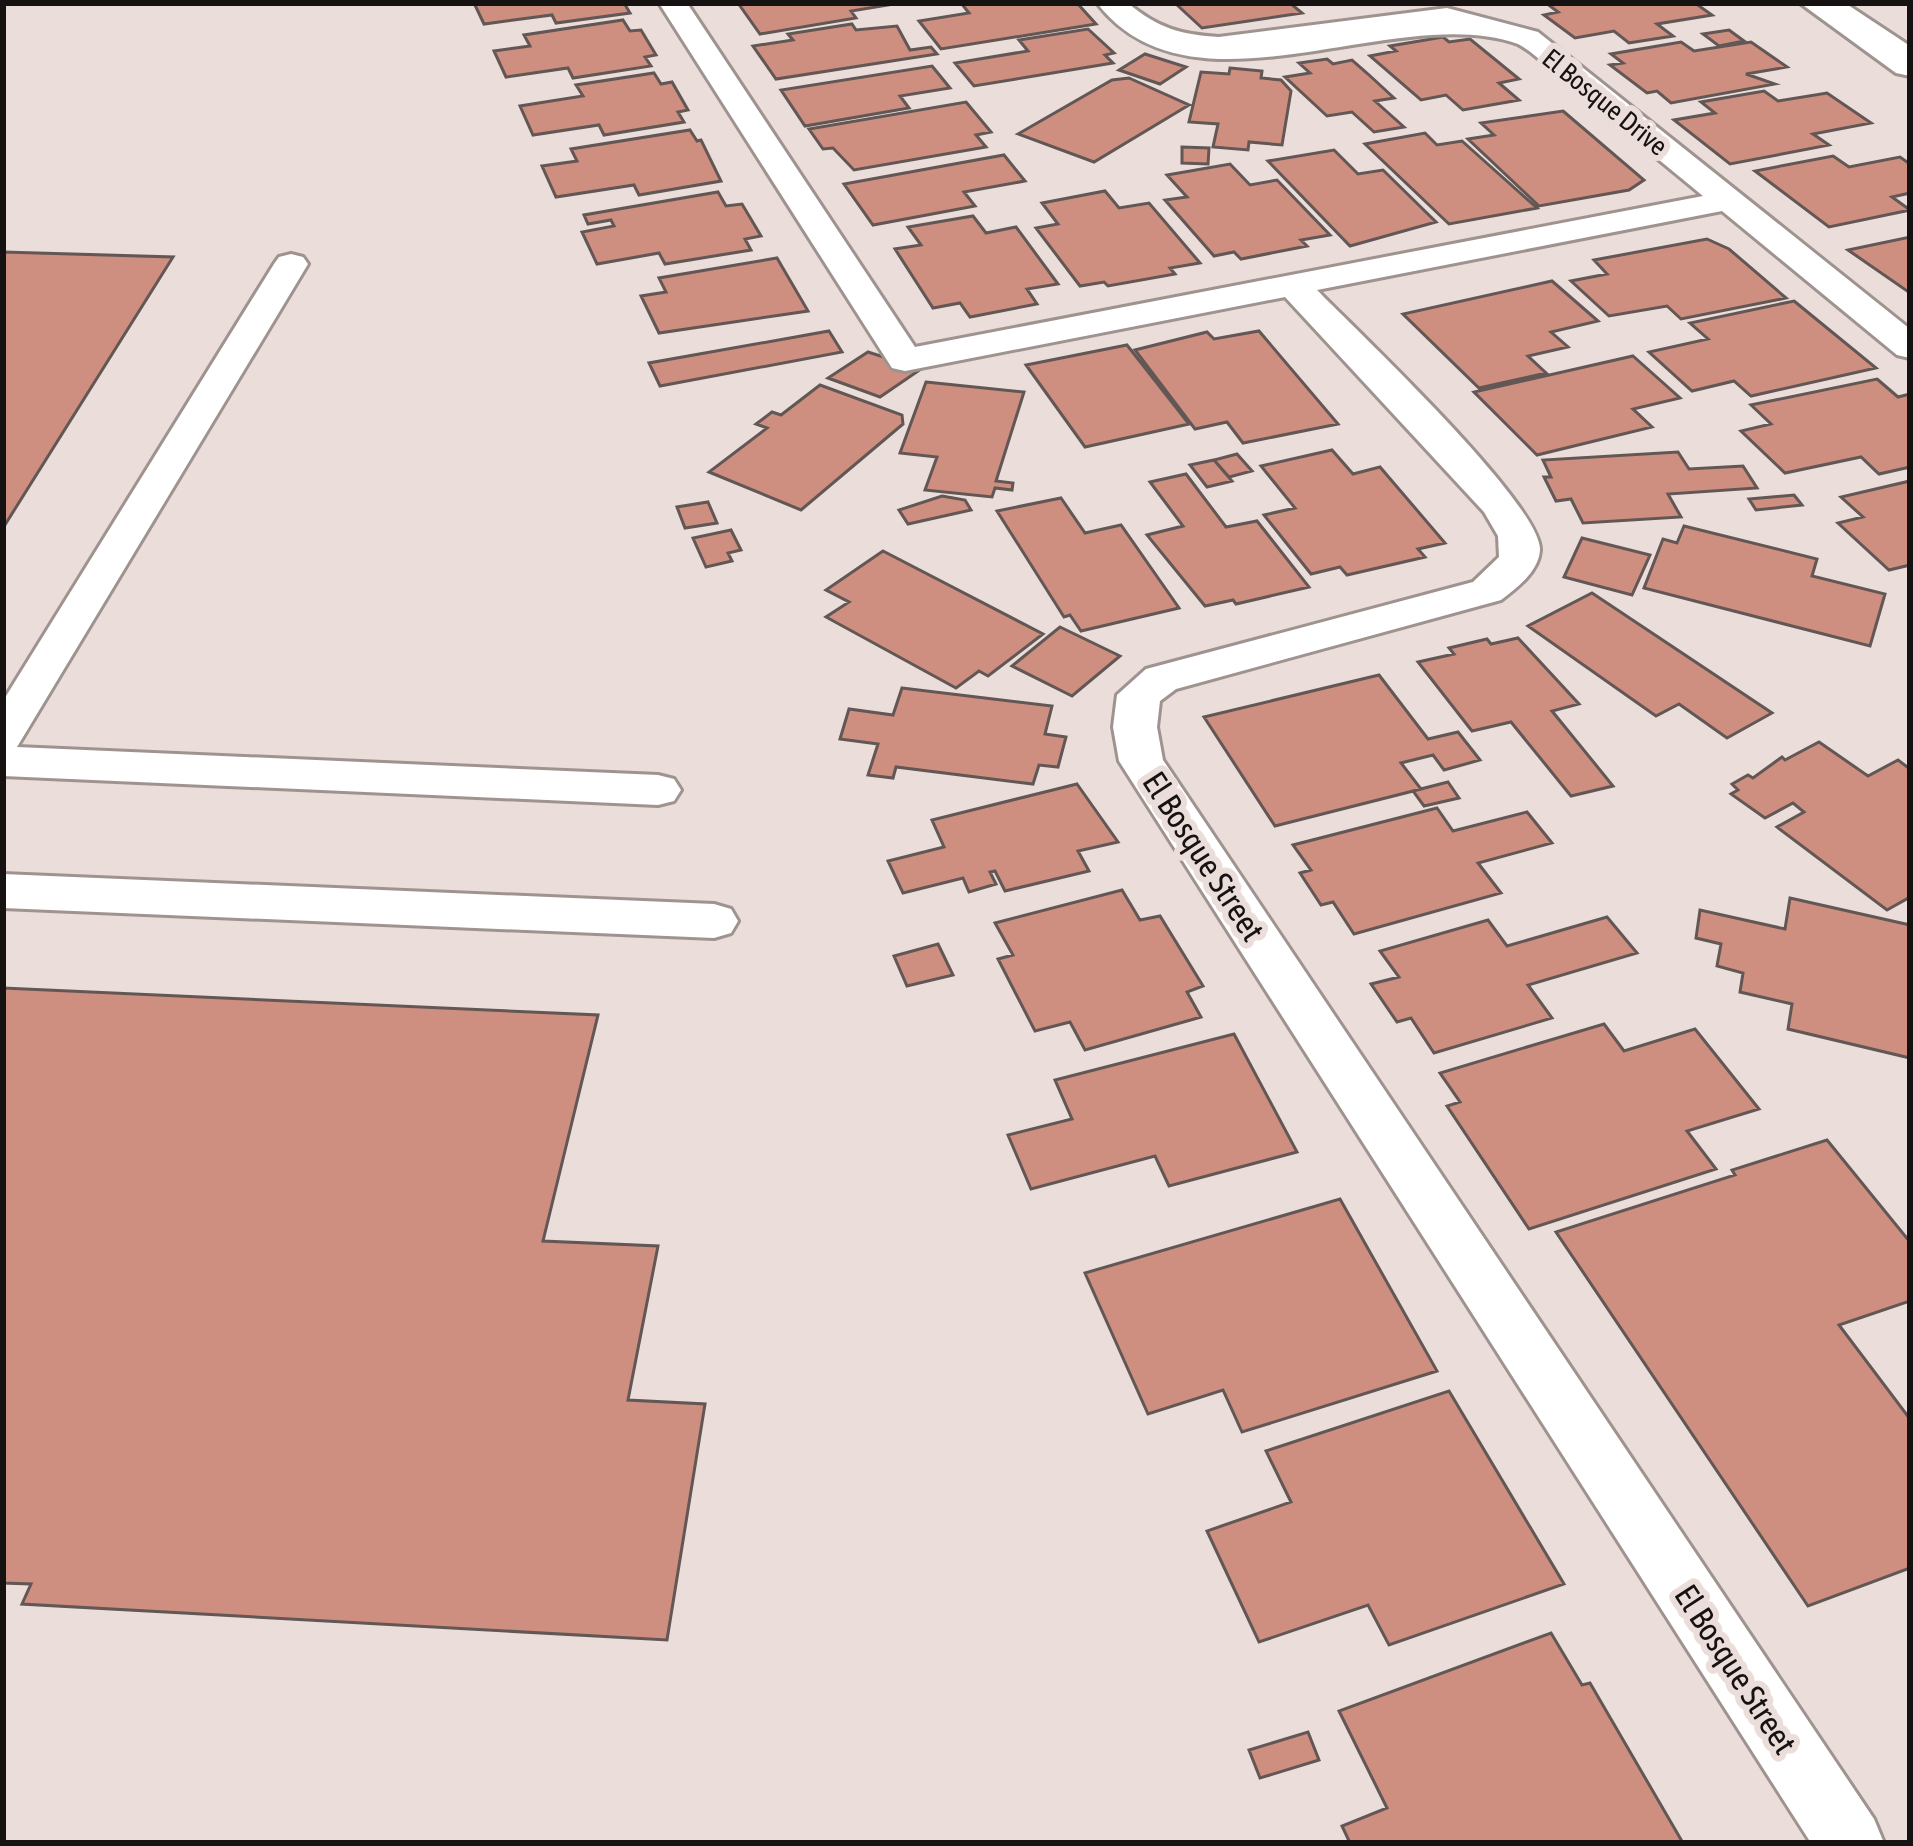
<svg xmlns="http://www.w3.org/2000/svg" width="1913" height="1846" viewBox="0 0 1913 1846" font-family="'Asap Condensed',sans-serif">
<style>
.building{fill:#ce8f80;stroke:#625755;stroke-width:3}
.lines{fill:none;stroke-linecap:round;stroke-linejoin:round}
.service-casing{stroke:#9f9390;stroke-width:6}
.minor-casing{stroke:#9f9390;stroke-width:6}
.service{fill:#fff;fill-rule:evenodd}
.minor{fill:#fff;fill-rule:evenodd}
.labels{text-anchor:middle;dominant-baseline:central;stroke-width:12;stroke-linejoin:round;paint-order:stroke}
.far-street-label{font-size:27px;fill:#161211;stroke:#eaddda}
.street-label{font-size:33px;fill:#161211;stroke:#eaddda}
</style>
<rect width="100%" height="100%" fill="#eaddda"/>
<!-- building -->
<path class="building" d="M474 3H624L630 13 556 23 552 15 484 24Z
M738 3H893L894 4 851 11 856 18 760 34Z
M961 3H1077L1096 24 941 49 919 21 969 13Z
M1175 3H1290L1302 13 1202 28Z
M1546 3H1695L1712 15 1657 24 1673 36 1629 43 1614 31 1575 38 1544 15 1558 12Z
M623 20 630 31 641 30 656 55 645 57 651 66 573 78 568 68 506 77 494 51 530 46 524 35Z
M852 24 856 30 897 26 910 50 931 47 937 54 776 79 753 46 793 40 788 34Z
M1088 29 1114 53 1105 55 1113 63 974 86 955 63 1028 51 1019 40Z
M1729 30 1744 41 1719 46 1703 34Z
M1443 37 1449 42 1470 39 1519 79 1499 83 1519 100 1463 110 1446 95 1421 100 1370 56 1396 51 1390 46Z
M1681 42 1694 51 1751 42 1787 67 1746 74 1775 84 1671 103 1657 91 1647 93 1610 65 1623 63 1611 54Z
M1145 54 1186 67 1160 84 1119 70Z
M1327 59 1333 64 1352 60 1368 74 1394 98 1375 101 1404 127 1374 132 1352 112 1327 116 1285 77 1310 73 1299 63Z
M932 66 950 88 900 96 909 108 805 126 781 90Z
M1230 68 1262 71 1261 78 1281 80 1291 91 1282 145 1249 142 1248 150 1213 147 1218 124 1189 122 1201 72 1229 74Z
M654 73 661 84 672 82 688 110 678 112 684 122 604 135 599 125 533 135 520 106 583 96 576 85Z
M1129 78 1189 105 1094 162 1018 134 1112 80Z
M1764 91 1778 101 1827 93 1871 123 1813 134 1829 145 1730 164 1674 120 1715 113 1701 102Z
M966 102 991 132 976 135 986 147 854 170 833 148 823 149 809 129Z
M1563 111 1644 180 1629 190 1539 206 1468 139 1494 135 1481 123Z
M690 130 697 141 701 140 721 181 639 195 634 185 556 197 542 166 577 161 571 149Z
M1425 133 1437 145 1462 141 1537 208 1449 224 1365 144Z
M1182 147 1209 148 1208 164 1182 163Z
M1334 150 1358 174 1383 170 1436 222 1350 246 1268 161Z
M1004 155 1025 181 964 192 975 206 873 225 844 184Z
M1833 156 1849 167 1900 157 1910 164V193L1892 197 1910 210 1829 227 1755 171Z
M1230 164 1250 185 1277 180 1330 235 1301 240 1307 246 1241 259 1234 252 1214 256 1165 200 1187 197 1167 175Z
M1105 191 1119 208 1149 203 1200 263 1170 268 1175 274 1108 286 1104 282 1080 286 1036 228 1058 224 1042 203Z
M718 192 726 206 742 204 761 236 745 239 751 250 665 264 659 253 597 264 582 232 614 226 611 220 588 224 584 215Z
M973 216 986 233 1016 227 1058 284 1027 289 1037 304 970 317 960 303 933 308 895 249 921 245 908 227Z
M1910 237V293L1848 250Z
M1707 239 1729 249 1786 298 1681 319 1667 306 1609 316 1571 281 1607 274 1594 260Z
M3 252 173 257 3 528Z
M777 258 808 311 659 333 641 296 666 292 659 278Z
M1552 281 1598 321 1551 332 1568 347 1528 356 1546 373 1479 388 1403 314Z
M1794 301 1876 368 1751 396 1734 381 1692 391 1649 352 1708 339 1690 323Z
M829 331 842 352 660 386 649 363Z
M1259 331 1338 424 1243 443 1227 422 1195 429 1135 350 1207 332 1214 339Z
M1127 345 1189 424 1085 447 1026 365Z
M868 352 921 369 880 397 828 378Z
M1633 356 1680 398 1633 409 1652 427 1537 455 1474 392Z
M1877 379 1898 397 1910 394V467L1879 474 1861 457 1785 473 1741 431 1771 424 1751 405Z
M926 382 1024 392 996 481 1013 483 1012 490 995 488 992 497 925 490 937 457 900 453Z
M820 385 902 415 903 424 801 510 709 472 767 428 756 424 772 412 781 415Z
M1332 450 1353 474 1380 467 1445 543 1418 549 1425 557 1347 575 1340 567 1311 574 1264 515 1295 508 1261 466Z
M1678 452 1689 469 1743 466 1757 488 1668 494 1681 517 1583 523 1571 499 1556 501 1544 477H1551L1543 460Z
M1237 454 1252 471 1229 477 1214 460Z
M1214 460 1232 481 1207 487 1190 465Z
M1186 474 1226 527 1257 521 1309 587 1236 604 1233 600 1205 606 1147 535 1183 526 1150 482Z
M1910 481V565L1889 570 1838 523 1863 517 1841 497Z
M1794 495 1802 505 1756 510 1749 499Z
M942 496 965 500 971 510 908 524 899 510Z
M1061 498 1085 533 1121 525 1179 608 1081 631 1070 615 1064 617 997 511Z
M708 502 717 523 685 528 677 507Z
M1684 526 1817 559 1812 576 1885 594 1870 646 1644 588 1663 539 1677 543Z
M731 530 741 550 728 553 732 561 706 567 693 538Z
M1582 538 1650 555 1632 595 1564 577Z
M883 551 1043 634 988 676 979 671 956 688 826 617 849 602 826 590Z
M1592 593 1772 713 1727 738 1679 704 1656 716 1528 626Z
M1060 627 1120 656 1072 696 1012 666Z
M1518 638 1579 704 1552 711 1613 786 1571 796 1511 722 1472 731 1418 662 1454 654 1449 648 1487 639 1491 644Z
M1379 675 1428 739 1458 732 1480 760 1444 770 1433 755 1401 763 1421 789 1275 826 1204 717Z
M902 688 1052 706 1045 734 1066 737 1058 767 1039 765 1033 784 896 767 893 778 868 775 878 744 840 739 849 709 893 715Z
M1819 742 1868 776 1898 760 1910 769V897L1887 910 1777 827 1804 812 1793 803 1765 818 1731 794 1738 790 1732 784 1748 775 1753 778 1782 757 1785 760Z
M1448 782 1459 798 1424 806 1413 791Z
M1077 784 1118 842 1078 851 1089 871 1005 891 995 871 990 872 996 884 969 892 963 878 903 893 888 861 944 847 932 820Z
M1437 808 1453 831 1527 812 1552 843 1478 863 1501 893 1354 934 1333 902 1321 905 1300 873 1311 870 1293 845Z
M1122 890 1140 920 1160 916 1203 986 1187 992 1201 1017 1085 1050 1070 1022 1035 1031 998 959 1013 955 995 923Z
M1790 898 1910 925V1058L1788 1029 1792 1004 1740 992 1743 973 1717 966 1721 944 1696 938 1700 910 1785 929Z
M1607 917 1637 953 1528 985 1552 1018 1434 1053 1411 1018 1397 1022 1371 984 1399 977 1380 951 1488 920 1507 946Z
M938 944 953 975 907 986 894 956Z
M3 988 598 1015 543 1241 658 1246 628 1400 705 1404 667 1640 22 1604 31 1584 3 1583Z
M1604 1024 1624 1051 1695 1029 1759 1109 1687 1131 1716 1169 1529 1229 1447 1106 1460 1102 1440 1073Z
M1234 1034 1297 1152 1169 1186 1155 1156 1031 1189 1008 1135 1072 1119 1055 1080Z
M1827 1140 1910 1242V1301L1839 1325 1910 1419V1568L1808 1606 1556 1232 1735 1175 1732 1170Z
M1340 1199 1437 1371 1242 1432 1223 1390 1148 1414 1085 1273Z
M1449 1391 1564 1584 1389 1645 1368 1605 1259 1642 1207 1531 1291 1502 1266 1451Z
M1551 1633 1582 1685 1590 1683 1683 1843H1350L1342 1826 1387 1808 1339 1711Z
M1308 1732 1319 1760 1260 1778 1249 1750Z"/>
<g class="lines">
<!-- service casing -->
<g class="service-casing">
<path id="service" d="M659 3H687L915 347 1703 196C1658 159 1613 122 1568 85 1552 72 1536 53 1518 44 1396 0 1192 127 1097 3H1128C1157 28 1182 35 1219 37L1447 8 1538 32 1910 329V358L1897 355 1722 211 1317 290C1357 331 1541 504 1540 550 1539 571 1517 588 1501 600L1176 689 1160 701 1157 727 1163 760 1874 1819 1884 1843H1811L1119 761 1113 727 1117 695 1146 669 1473 582 1499 557 1498 536 1484 512 1285 297 905 371 892 368Z
M291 254 303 257 308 264 17 747 658 775 674 779 681 790 674 801 658 805 3 776V701L274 264 279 257Z
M3 874 714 904 731 909 738 921 731 933 714 938 3 908Z"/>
</g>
<!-- minor casing -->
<g class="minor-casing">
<path id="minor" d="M1800 3H1845L1910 46V76L1896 73Z"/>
</g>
<!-- service -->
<use href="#service" class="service"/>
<!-- minor -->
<use href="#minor" class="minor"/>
</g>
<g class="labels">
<!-- far-street labels -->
<g class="far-street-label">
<text transform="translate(1605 102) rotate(39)">El Bosque Drive</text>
</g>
<!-- street labels -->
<g class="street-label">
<text transform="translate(1204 856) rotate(57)">El Bosque Street</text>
<text transform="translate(1736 1669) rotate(57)">El Bosque Street</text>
</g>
</g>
<!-- border -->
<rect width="1913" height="1846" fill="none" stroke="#161211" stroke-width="12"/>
</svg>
